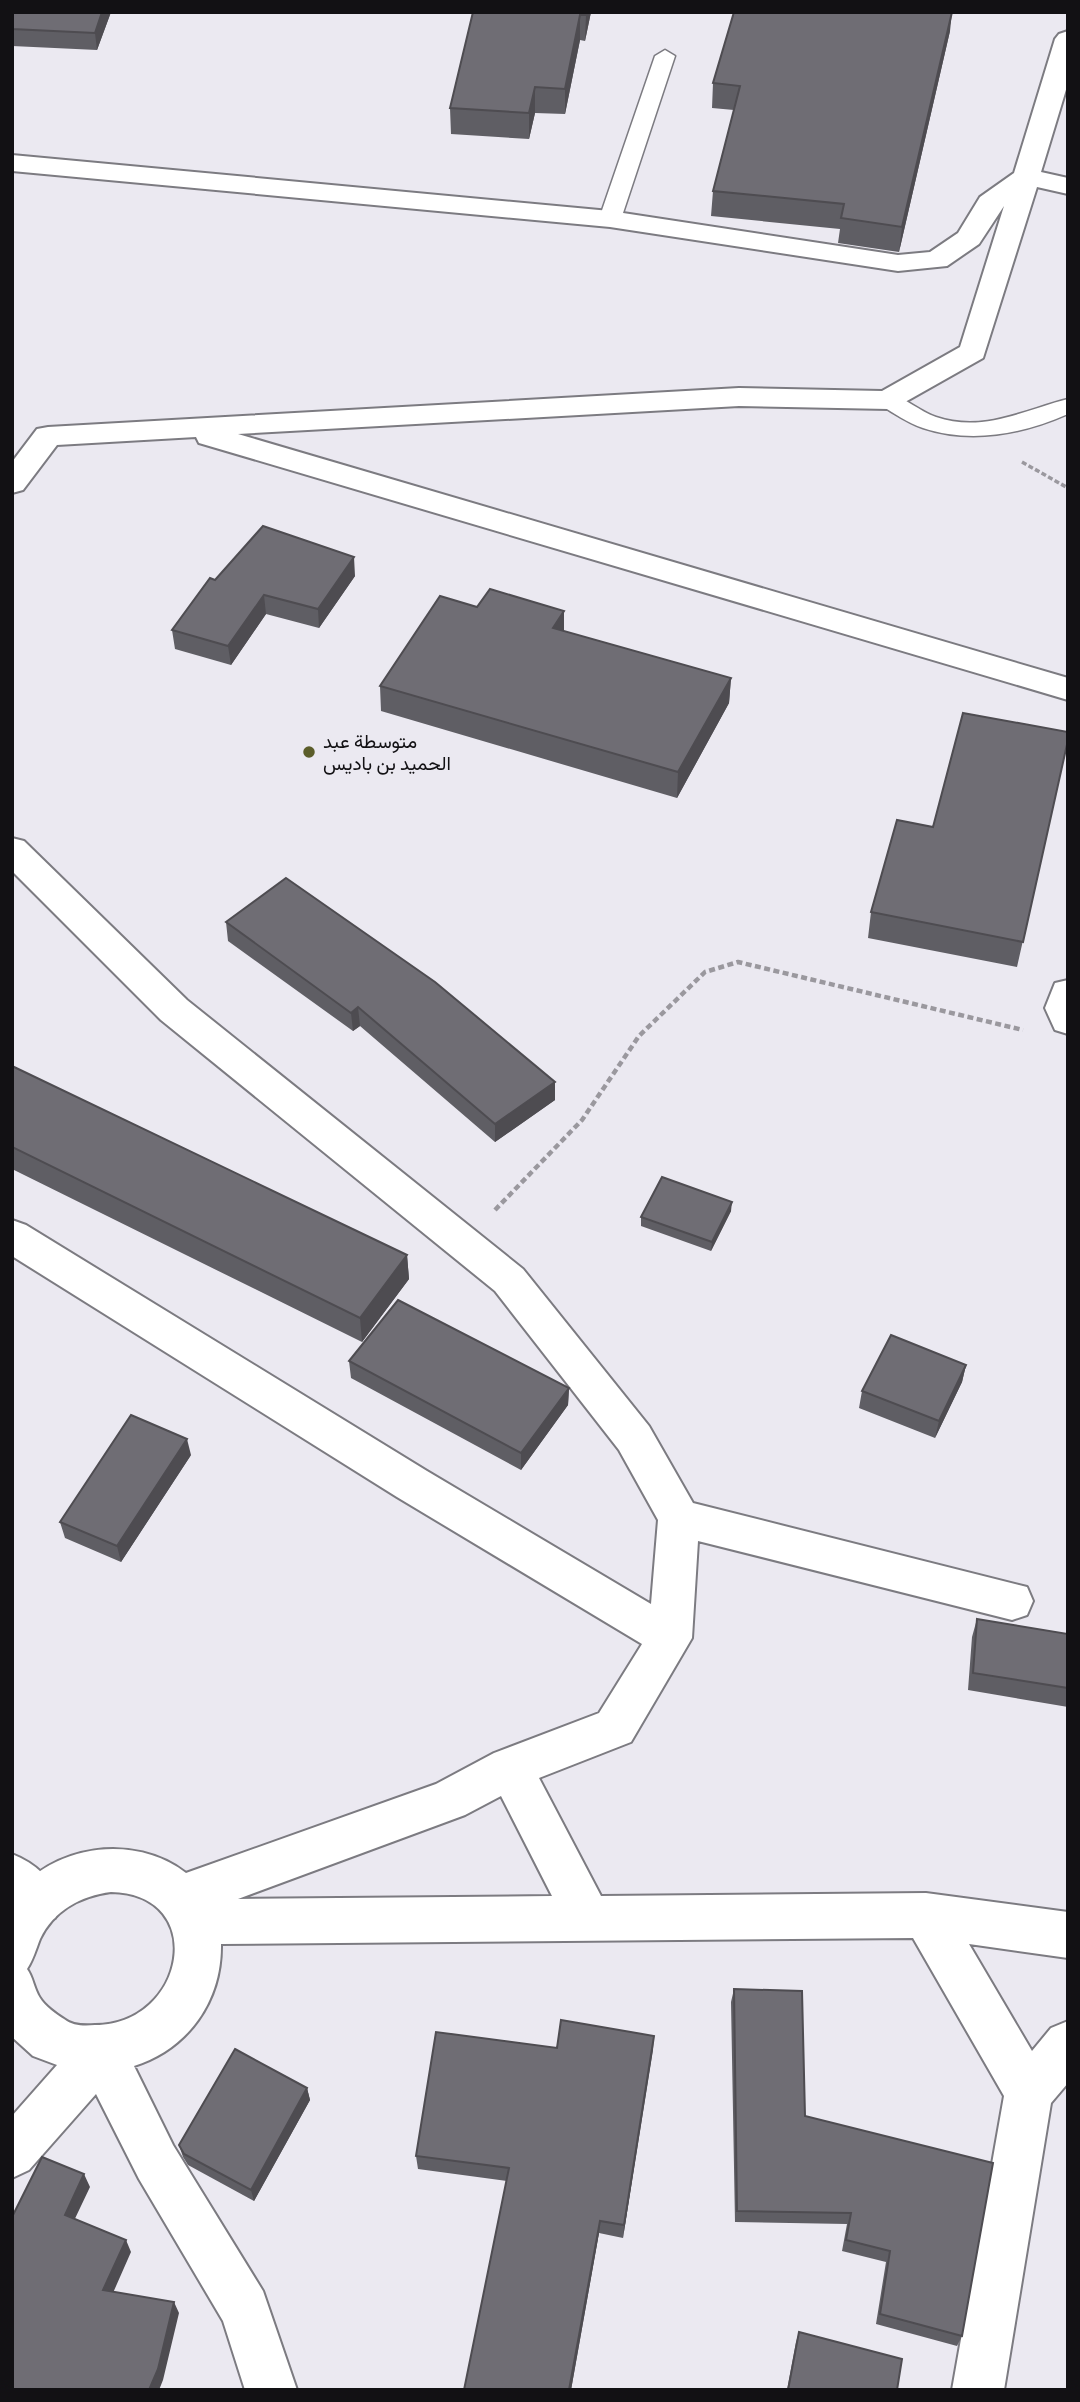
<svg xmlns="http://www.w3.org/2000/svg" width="1080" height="2402" viewBox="0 0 1080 2402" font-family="'Roboto Condensed',Vazirmatn,sans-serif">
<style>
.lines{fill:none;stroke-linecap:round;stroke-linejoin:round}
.lane-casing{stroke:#7c7b81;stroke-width:3}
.street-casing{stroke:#7c7b81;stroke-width:4}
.secondary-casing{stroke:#7c7b81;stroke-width:4}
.path-far1{stroke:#9a989e;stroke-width:3.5;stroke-dasharray:5 2.5;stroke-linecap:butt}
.path{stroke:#9a989e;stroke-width:4.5;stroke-dasharray:6 3.5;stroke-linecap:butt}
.lane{fill:#fff;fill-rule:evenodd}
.street{fill:#fff;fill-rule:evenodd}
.secondary{fill:#fff;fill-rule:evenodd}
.wall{fill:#5f5e64}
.shaded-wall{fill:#4e4c51}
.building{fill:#6f6d74;stroke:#4e4c51;stroke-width:2}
.poi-dot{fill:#5b5d2a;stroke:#ebe9f1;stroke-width:2.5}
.labels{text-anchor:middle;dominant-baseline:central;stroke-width:5;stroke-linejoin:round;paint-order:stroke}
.poi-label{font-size:19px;fill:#121114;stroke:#ebe9f1;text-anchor:start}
</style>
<rect width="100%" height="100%" fill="#ebe9f1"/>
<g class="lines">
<!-- lane casing -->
<g class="lane-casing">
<path id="lane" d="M665 50 675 56 621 219 610 225 602 224 599 219 655 56Z
M888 393C906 398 919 411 936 417 983 433 1024 410 1068 399V414C1023 434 971 444 923 428 908 423 894 413 880 405L877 400 880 395Z"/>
</g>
<!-- street casing -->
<g class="street-casing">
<path id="street" d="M1068 31V83L1041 172 1068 178V194L1037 187 983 358 898 406 888 409 739 406 238 434 1068 678V700L199 443 196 437 57 445 23 490 12 493V462L37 429 48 427 739 388 882 391 960 347 1004 206 979 244 947 266 898 271 610 227 12 171V155L610 211 898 255 930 252 958 233 980 197 1014 173 1055 39 1059 34Z
M12 838 24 841 187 1000 523 1269 649 1426 693 1503 1027 1587 1033 1601 1027 1615 1012 1620 698 1541 692 1638 631 1742 539 1778 601 1896 926 1893 1068 1912V1958L969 1944 1032 2051 1051 2028 1068 2021V2083L1051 2103 1004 2390H952L1004 2096 913 1938 221 1944C222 2001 188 2049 134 2066L173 2145 263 2291 297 2390H245L223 2321 139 2179 96 2094 29 2170 12 2178V2116L57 2065 33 2056 12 2037V1899C50 1844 135 1833 186 1873L436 1784 494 1753 599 1713 642 1644 397 1497 12 1256V1220L26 1225 427 1471 651 1604 658 1520 619 1450 495 1291 161 1020 12 871ZM501 1796 552 1896 238 1899 465 1815ZM111 1892C210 1894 185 2025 95 2025 84 2026 73 2026 64 2019 57 2015 44 2005 40 1998 34 1989 33 1977 27 1969 33 1960 36 1949 40 1939 54 1910 81 1896 111 1892Z
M1068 980V1034L1055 1030 1045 1008 1055 983Z"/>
</g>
<!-- secondary casing -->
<g class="secondary-casing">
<path id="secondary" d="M12 1854C35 1863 52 1879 62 1902L55 1918 39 1924 23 1918 12 1908Z"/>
</g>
<!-- path-far1 -->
<path class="path-far1" d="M1022 462 1068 488"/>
<!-- path -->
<path class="path" d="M495 1210 582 1120 639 1036 705 972 738 962 1023 1030"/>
<!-- lane -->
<use href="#lane" class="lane"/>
<!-- street -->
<use href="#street" class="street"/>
<!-- secondary -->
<use href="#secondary" class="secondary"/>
</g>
<!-- wall -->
<path class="wall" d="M12 12H111L97 50 12 46Z
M473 12H591L585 41 580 40 565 114 535 113 529 139 451 134 450 108Z
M950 31 899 252 838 243 840 229 711 216 713 191 734 110 712 108 713 83Z
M355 576 319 628 266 614 231 665 175 649 172 630 215 580Z
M564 631 731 678 729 703 677 798 381 711 380 686Z
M1068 740 1017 967 868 938 871 912 933 827Z
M226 922 555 1082V1100L495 1142 360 1026 353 1031 228 941Z
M12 1066 407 1255 409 1279 362 1342 12 1169Z
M731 1211 711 1251 641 1226V1217Z
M349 1361 569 1388 568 1405 521 1470 351 1378Z
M966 1365 962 1382 935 1438 859 1408 862 1391Z
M191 1455 121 1562 65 1538 60 1522Z
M977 1619 1068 1634V1707L968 1690 972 1637Z
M734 1989 805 2116 962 2336 957 2346 876 2324 886 2262 842 2251 847 2224 735 2222 731 2002Z
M654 2036 623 2238 599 2233 571 2390H464L507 2181 418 2169 416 2156 557 2048Z
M307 2088 310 2100 254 2201 188 2165 183 2157 179 2145Z
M799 2332 897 2390H787L796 2342Z"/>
<!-- shaded-wall -->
<path class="shaded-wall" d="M102 12H111L97 50 95 33Z
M586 12H591L585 41 586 15Z
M952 12 950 31 899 252 902 227Z
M580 15V40L565 114V89Z
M535 87V113L529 139V113Z
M354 557 355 576 319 628 318 609Z
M264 595 266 614 231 665 228 646Z
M564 611V637L553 628Z
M731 678 729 703 677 798 678 772Z
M358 1007 360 1026 353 1031 351 1013Z
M555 1082V1100L495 1142V1124Z
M732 1202 731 1211 711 1251 712 1242Z
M407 1255 409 1279 362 1342 360 1318Z
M966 1365 962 1382 935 1438 939 1421Z
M569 1388 568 1405 521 1470V1453Z
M187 1439 191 1455 121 1562 117 1546Z
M654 2036 653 2050 623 2238 624 2225Z
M307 2088 310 2100 254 2201 251 2190Z
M84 2174 90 2187 71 2227 65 2215Z
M600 2221 599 2233 571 2390H569Z
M126 2240 131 2252 109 2302 103 2290Z
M174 2302 179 2313 163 2380 159 2390H149Z"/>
<!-- building -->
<path class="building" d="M12 12H102L95 33 12 29Z
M473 12H586V15H580L565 89 535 87 529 113 450 108Z
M734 12H952L902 227 841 218 844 204 713 191 740 86 713 83Z
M263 526 354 557 318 609 264 595 228 646 172 630 210 578 215 580Z
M490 589 564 611 553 628 731 678 678 772 380 686 440 596 477 607Z
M963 713 1068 732V740L1023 942 871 912 897 820 933 827Z
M286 878 435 982 555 1082 495 1124 358 1007 351 1013 226 922Z
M12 1066 407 1255 360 1318 12 1147Z
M662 1177 732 1202 712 1242 641 1217Z
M398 1300 569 1388 521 1453 349 1361Z
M891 1335 966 1365 939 1421 862 1391Z
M131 1415 187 1439 117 1546 60 1522Z
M977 1619 1068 1634V1688L973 1673Z
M734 1989 802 1991 805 2116 993 2163 962 2336 880 2314 890 2251 846 2240 851 2213 737 2211Z
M561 2020 654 2036 624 2225 600 2221 569 2390H464L509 2168 416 2156 436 2032 557 2048Z
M235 2049 307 2088 251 2190 184 2154 179 2145Z
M42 2157 84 2174 65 2215 126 2240 103 2290 174 2302 158 2369 149 2390H12V2217Z
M799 2332 902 2359 897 2390H788Z"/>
<!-- markers -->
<circle class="poi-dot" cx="309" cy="752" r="7"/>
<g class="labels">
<!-- poi labels -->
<g class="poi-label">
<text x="323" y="741">متوسطة عبد<tspan x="323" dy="22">الحميد بن باديس</tspan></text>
</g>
</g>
<!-- border -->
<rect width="1080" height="2402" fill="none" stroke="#121114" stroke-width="28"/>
</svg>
